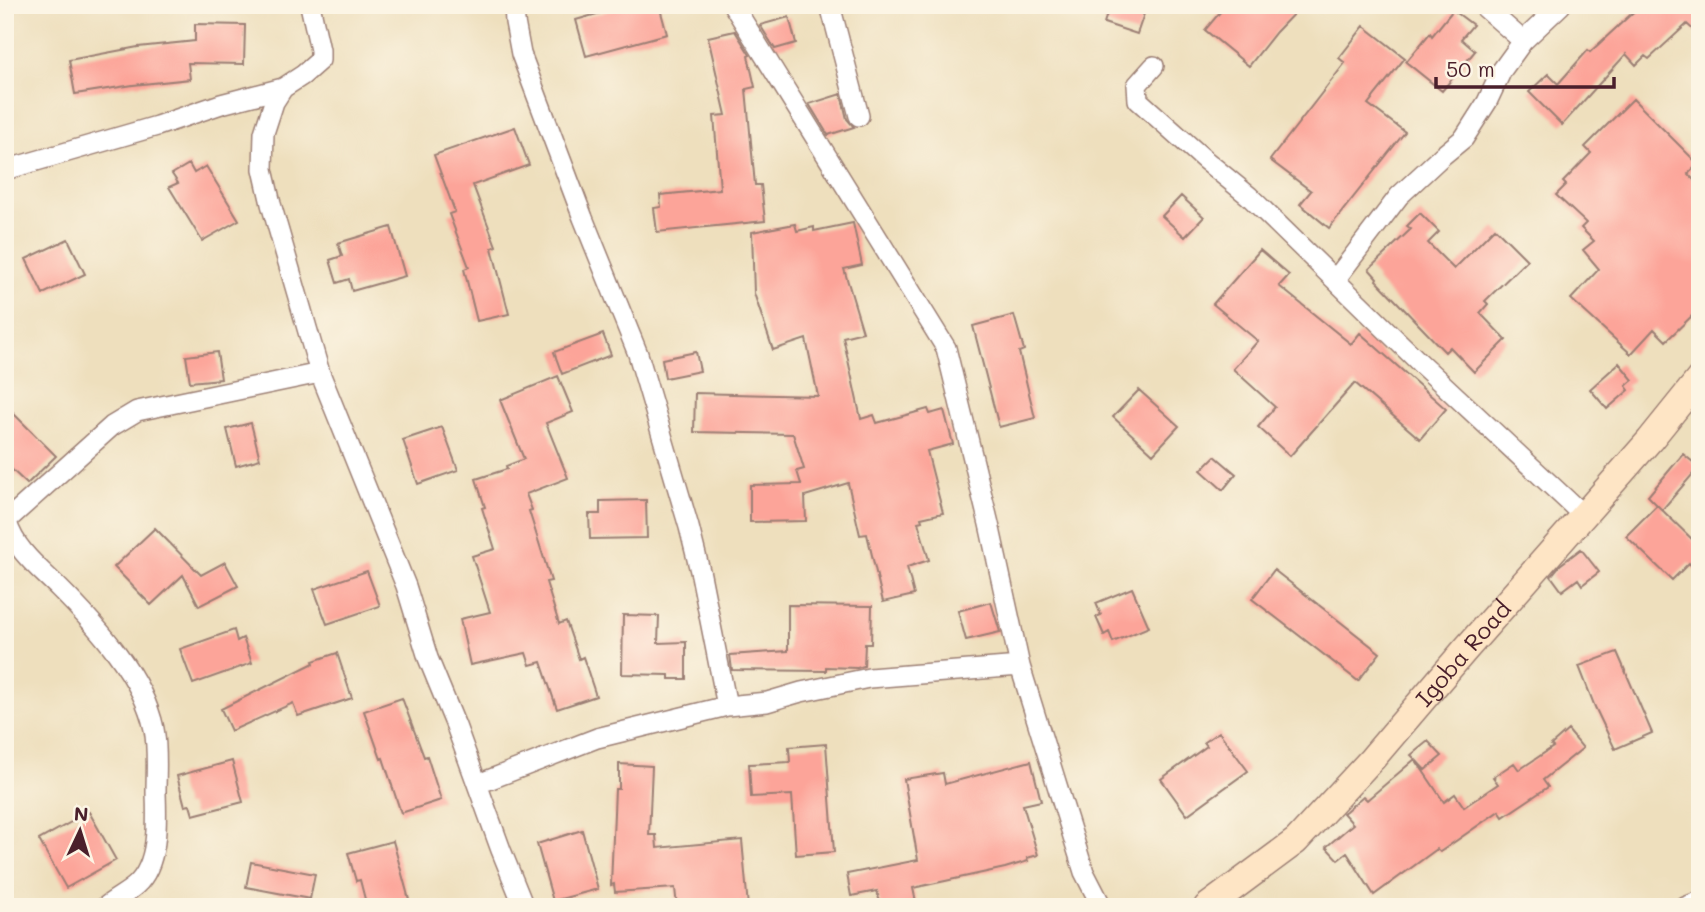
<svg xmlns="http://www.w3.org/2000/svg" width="1705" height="912" viewBox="0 0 1705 912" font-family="Mali,sans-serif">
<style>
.building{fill:#fca499}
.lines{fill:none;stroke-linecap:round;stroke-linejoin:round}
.street-casing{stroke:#9c7f74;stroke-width:22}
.secondary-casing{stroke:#9c7f74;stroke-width:29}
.street{stroke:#fff;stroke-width:19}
.secondary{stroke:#fee5c5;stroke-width:26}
.labels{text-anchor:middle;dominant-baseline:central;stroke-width:5;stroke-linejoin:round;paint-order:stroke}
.street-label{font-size:23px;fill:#4a1f2b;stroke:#fcf5e5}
</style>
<rect width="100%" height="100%" fill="#fcf5e5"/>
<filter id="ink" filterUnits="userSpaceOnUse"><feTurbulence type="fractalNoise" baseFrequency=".0143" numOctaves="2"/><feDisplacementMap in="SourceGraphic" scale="14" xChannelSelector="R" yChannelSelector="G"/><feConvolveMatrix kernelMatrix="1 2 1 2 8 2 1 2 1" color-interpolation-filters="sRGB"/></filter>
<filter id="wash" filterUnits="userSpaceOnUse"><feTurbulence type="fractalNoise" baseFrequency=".00686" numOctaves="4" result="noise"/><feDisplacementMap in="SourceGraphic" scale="28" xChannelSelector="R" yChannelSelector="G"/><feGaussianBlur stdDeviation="1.57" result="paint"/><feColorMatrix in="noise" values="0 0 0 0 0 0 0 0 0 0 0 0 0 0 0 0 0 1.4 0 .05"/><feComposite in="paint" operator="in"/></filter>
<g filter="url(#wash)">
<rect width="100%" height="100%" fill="#eedfbd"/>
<g id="blocks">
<!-- building -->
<path class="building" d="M628 5H659L667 34 586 56 576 20Z
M1110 5H1147L1137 34 1104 23Z
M1226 5H1302L1276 32 1249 66 1205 30Z
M1641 5H1700V36L1687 24 1649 59 1645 56 1636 65 1626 54 1562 125 1529 92 1548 74 1558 84 1588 50 1590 52Z
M1453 10 1473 25 1461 39 1475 51 1442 91 1406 62 1430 33 1432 36Z
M789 17 796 43 775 49 760 25Z
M195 24 245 25 244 64 188 63 190 79 133 85 75 94 69 60 138 47 195 41Z
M1364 26 1405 58 1368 104 1405 132 1329 228 1300 204 1311 191 1270 160 1345 63 1339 58Z
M735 31 750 55 748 56 755 87 746 89 755 185H761L765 221 657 232 654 208 661 207 660 195 720 189 714 116 726 115 708 37Z
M841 94 847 119 854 127 828 135 809 104Z
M1633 99 1698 164 1688 174 1700 186V308L1666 341 1654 329 1631 354 1571 299 1599 269 1583 250 1594 241 1581 228 1586 223 1556 195 1566 185 1563 182 1591 153 1585 147Z
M515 127 529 165 473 185 496 246 492 248 509 314 477 321 464 269 469 267 449 214 455 212 434 155Z
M189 164 194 173 206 166 239 220 202 241 169 187 178 183 172 174Z
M1181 196 1204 217 1185 237 1162 216Z
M1420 213 1439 232 1428 243 1454 269 1495 228 1527 260 1485 301 1488 304 1480 313 1506 340 1474 372 1450 347 1445 352 1376 280 1377 278 1369 269 1411 229 1407 226Z
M853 223 862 265 844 269 863 332 843 337 861 419 874 415 877 423 928 409 930 414 944 410 953 444 927 451 943 513 921 518 922 521 918 522 929 560 907 567 914 595 883 602 867 534 860 535 848 483 805 496 806 521 750 522V485L801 484 797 471 804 469 793 434 694 432 695 393 818 396 806 339 773 350 754 293 752 232 795 224 797 231 814 227V231Z
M391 227 405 276 352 291 349 279 337 283 330 260 342 256 338 243Z
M68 239 85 274 43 294 26 259Z
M1260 250 1289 275 1279 286 1351 344 1360 333 1446 409 1420 439 1355 383 1290 456 1258 427 1275 407 1233 369 1258 341 1213 304Z
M1014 315 1024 350 1019 352 1035 418 999 427 973 326Z
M603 334 611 355 562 374 554 352Z
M217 352 221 379 190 382 186 356Z
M696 352 700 371 665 378 662 359Z
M1619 363 1633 380 1626 386 1629 390 1607 409 1590 389Z
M558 376 573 412 546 423 568 478 526 494 532 510 529 511 551 581 546 582 559 624 566 621 579 659 583 657 596 696 557 709 541 662 530 665 526 653 470 665 460 619 490 612 472 556 495 549 482 508 485 507 476 479 507 469 506 466 524 459 500 400Z
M1139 390 1179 426 1153 454 1113 417Z
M5 405 56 456 27 484 5 463Z
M251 423 260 459 236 466 227 429Z
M442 427 458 470 418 484 403 440Z
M1683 454 1699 467 1662 510 1648 496Z
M1215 456 1236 474 1223 490 1201 470Z
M646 500 647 538 590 539 589 514H600V501Z
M1657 505 1700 547V575L1689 563 1672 580 1626 536Z
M155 528 201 575 225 562 238 586 199 606 183 575 151 605 114 567Z
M1581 549 1599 572 1582 585 1578 579 1562 591 1551 576 1560 565Z
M1274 570 1380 653 1358 681 1252 599Z
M367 571 380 606 327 624 314 589Z
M1132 588 1149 627 1113 642 1109 632 1104 635 1096 617 1101 615 1096 603Z
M991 602 1000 632 966 640 958 611Z
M788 605 872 606 871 644H865L864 666 857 668 826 667V671L732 670 730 655 788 651Z
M623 615 659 616 658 643 686 642V679H669V675L622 674Z
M234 630 237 641 243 638 252 663 193 684 180 649Z
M1617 652 1652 733 1615 749 1595 707 1579 666Z
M337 653 352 698 298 716 293 703 231 731 221 709 314 663 313 661Z
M402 698 424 757 427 756 441 800 401 813 383 758 381 759 364 711Z
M1568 730 1583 748 1543 780 1548 787 1503 817 1499 811 1440 852 1437 849 1374 895 1347 853 1338 860 1326 847 1353 824 1343 813 1346 811 1363 796 1367 800 1415 759 1411 755 1428 741 1442 756 1425 770 1415 759 1444 802 1455 794 1464 807 1498 784 1493 777 1514 763 1519 770 1553 747 1551 745Z
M1219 732 1248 771 1187 815 1161 779 1207 746 1204 742Z
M826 744 834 852 796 855 792 795 751 797 749 764 790 762 789 747Z
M232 761 243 802 193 815 190 805 185 806 177 776Z
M1031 761 1041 801 1023 805 1038 855 1027 858 1028 861 1005 868 913 888 917 907H881L877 891 851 896 847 874 918 860 904 779 943 773 945 784Z
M619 764 652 766 649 835H656L657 848 742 840 748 907H677L675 888 615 892 614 884 611 885 615 789H619Z
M89 812 116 860 66 888 39 840Z
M582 830 598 889 553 901 537 844Z
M393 841 411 907H367L360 880 356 881 348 853Z
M251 862 315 874 310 899 246 887Z"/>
</g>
</g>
<g filter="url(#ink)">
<use href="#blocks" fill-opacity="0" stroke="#9c7f74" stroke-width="2"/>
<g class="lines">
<!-- street casing -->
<g class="street-casing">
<path id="street" d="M310 5 320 50V60L303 75 283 88 274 102 264 133 263 169 271 204 320 373 406 586 428 658 456 726 501 850 524 907
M514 5 515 22 521 54 583 218 638 354 689 527 701 575 727 706
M733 5 946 348 989 524 1020 666 1084 872 1102 907
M830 5 859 116
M1482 5 1523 41
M1154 66 1137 85 1138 100 1205 160 1249 196 1419 362 1584 516
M5 170 157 126 221 104 283 88
M1335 280 1399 196 1442 156 1464 138 1487 102 1502 70 1523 41 1561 5
M5 522 112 426 137 411 320 373
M7 522C15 550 39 568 59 588 97 626 143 676 154 729 158 748 156 773 156 793 157 822 159 864 136 885 127 893 115 899 105 907
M478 784 597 738 727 706 767 702 801 692 869 678 1020 666
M1685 907 1700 901"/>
</g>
<!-- secondary casing -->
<g class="secondary-casing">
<g id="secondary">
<path id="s1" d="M1207 907 1296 841 1372 759 1464 651 1650 440 1700 378"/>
</g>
</g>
<!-- street -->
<use href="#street" class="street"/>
<!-- secondary -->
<use href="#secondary" class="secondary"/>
</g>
</g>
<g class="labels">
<!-- street labels -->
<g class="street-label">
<text stroke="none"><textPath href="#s1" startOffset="362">Igoba Road</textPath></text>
</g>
</g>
<!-- margin -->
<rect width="1705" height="912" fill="none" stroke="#fcf5e5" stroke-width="28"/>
<!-- north arrow -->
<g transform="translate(80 831) rotate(4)" stroke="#fcf5e5" stroke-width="5" paint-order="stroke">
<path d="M0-5L12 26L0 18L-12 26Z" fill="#4a1f2b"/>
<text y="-10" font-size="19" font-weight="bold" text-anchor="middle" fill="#4a1f2b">N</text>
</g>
<!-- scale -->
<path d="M1436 77v10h178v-10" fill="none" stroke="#4a1f2b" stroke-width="3.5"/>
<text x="1446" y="77" font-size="21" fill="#4a1f2b" stroke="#fcf5e5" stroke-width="5" paint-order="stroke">50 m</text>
</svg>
